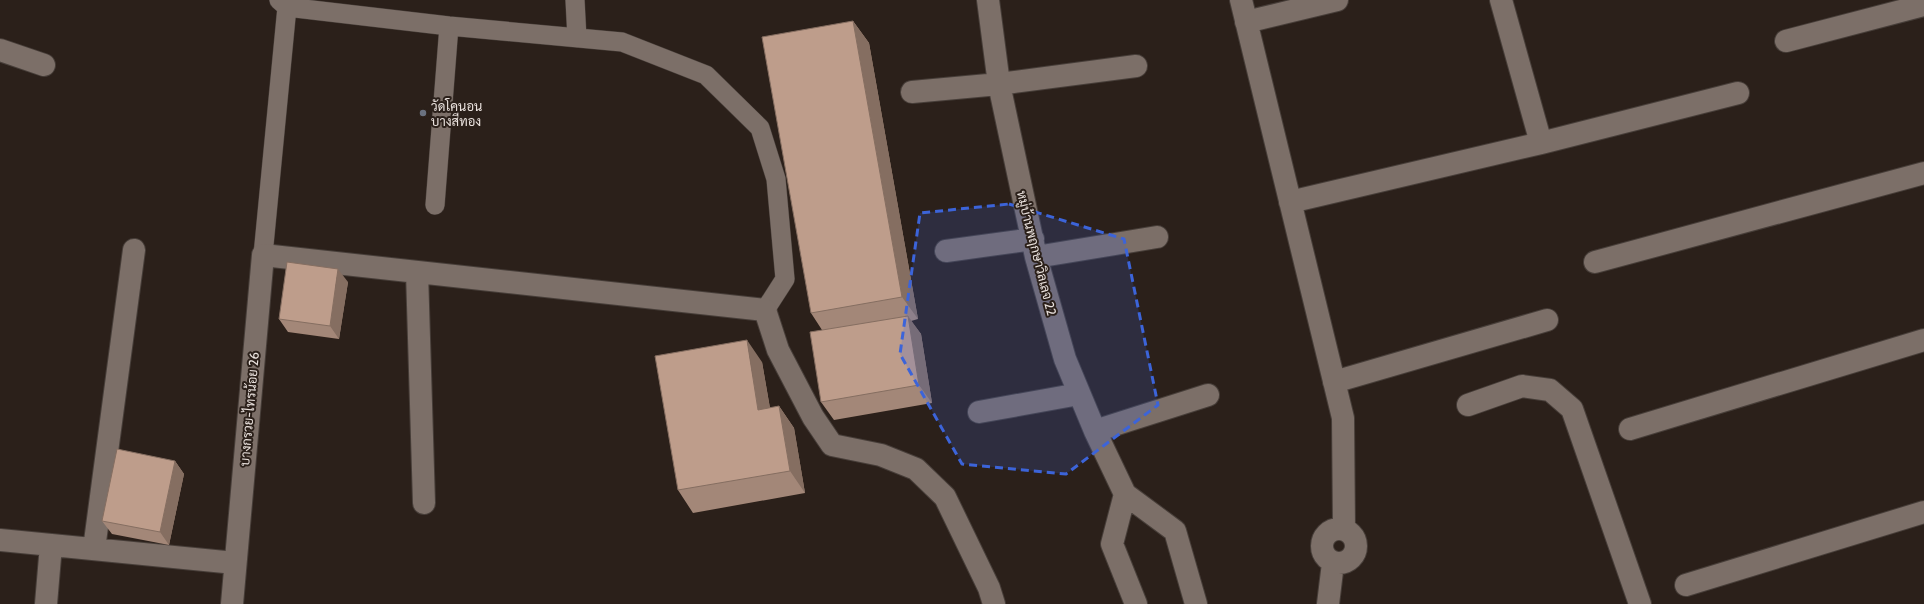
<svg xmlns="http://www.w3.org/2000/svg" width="1924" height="604" viewBox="0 0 1924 604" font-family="Cabin,Sarabun,sans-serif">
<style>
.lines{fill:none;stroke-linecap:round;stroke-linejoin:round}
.lane-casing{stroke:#473e39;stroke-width:20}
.street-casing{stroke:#473e39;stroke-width:24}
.lane{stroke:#7c6f68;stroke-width:19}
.street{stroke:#7c6f68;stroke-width:22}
.wall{fill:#a38778}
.shaded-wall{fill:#856e61}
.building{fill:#be9d8b;stroke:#856e61}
.marked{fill:#3c64d9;fill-opacity:0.2;stroke:#3c64d9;stroke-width:3;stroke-dasharray:8 5;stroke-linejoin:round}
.worship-dot{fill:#6b7280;stroke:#2b201a;stroke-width:1.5}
.labels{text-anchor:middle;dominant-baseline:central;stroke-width:4;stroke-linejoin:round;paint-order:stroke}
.poi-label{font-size:13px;fill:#eae2de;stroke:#2b201a;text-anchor:start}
.street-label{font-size:13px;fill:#eae2de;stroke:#2b201a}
</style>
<rect width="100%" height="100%" fill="#2b201a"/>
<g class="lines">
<!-- lane casing -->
<g class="lane-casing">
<path id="lane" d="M279 0 287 7 449 26 622 42 706 75 760 128 776 179 785 279 765 310
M575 0 577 38
M435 205 449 26
M263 255 287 7"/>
</g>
<!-- street casing -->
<g class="street-casing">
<path id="street" d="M988 0 999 84 1036 257 1065 359 1095 431 1125 494 1175 531 1196 604
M1241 0 1343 418 1344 529
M1501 0 1541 143
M1246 22 1337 0
M1786 41 1924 5
M0 50 44 65
M912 92 999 84 1136 66
M1290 202 1541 143 1738 93
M946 251 1033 239
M1036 257 1157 237
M1595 262 1924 173
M417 272 424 503
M1334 382 1547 320
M1468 405 1522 386 1550 390 1572 409 1640 604
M979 412 1079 394
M1630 429 1924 340
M1095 431 1208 395
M1125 494 1112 544 1136 604
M1322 546a17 17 0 1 1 34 0a17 17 0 1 1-34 0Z
M0 540 235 563
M94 549 134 250
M1686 585 1924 512
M46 604 51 545
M232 604 263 255 765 310 778 350 813 417 832 445 881 455 916 469 945 497 989 588 994 604
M1328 604 1333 563"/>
</g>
<!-- lane -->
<use href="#lane" class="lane"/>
<!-- street -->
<use href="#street" class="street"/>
</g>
<!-- wall -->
<path class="wall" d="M853 21 869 43 918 319 911 321 921 334 932 403 834 420 821 402 822 330 811 313Z
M348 282 339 339 288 332 279 319Z
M762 362 770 408 779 406 794 428 805 493 693 513 678 490Z
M175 461 184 474 169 545 112 534 102 521Z"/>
<!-- shaded-wall -->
<path class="shaded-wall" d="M853 21 869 43 918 319 902 297Z
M338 269 348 282 339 339 330 326Z
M908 316 921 334 932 403 919 385Z
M747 340 762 362 774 432 758 410Z
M779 406 794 428 805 493 790 471Z
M175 461 184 474 169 545 160 532Z"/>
<!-- building -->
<path class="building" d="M853 21 902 297 811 313 762 37Z
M287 262 338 269 330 326 279 319Z
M908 316 919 385 821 402 810 332Z
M747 340 758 410 779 406 790 471 678 490 655 356Z
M117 449 175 461 160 532 102 521Z"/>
<!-- marked area -->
<path class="marked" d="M1009 204 1124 239 1158 405 1066 474 962 464 900 354 920 213Z"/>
<!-- markers -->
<circle class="worship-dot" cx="423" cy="113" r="4"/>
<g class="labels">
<!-- poi labels -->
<g class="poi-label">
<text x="431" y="106">วัดโคนอน<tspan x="431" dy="15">บางสีทอง</tspan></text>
</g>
<!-- street labels -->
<g class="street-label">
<text transform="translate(1037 253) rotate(76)">หมู่บ้านพฤกษาวิลเลจ 22</text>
<text transform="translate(249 409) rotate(-85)">บางกรวย-ไทรน้อย 26</text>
</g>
</g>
</svg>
